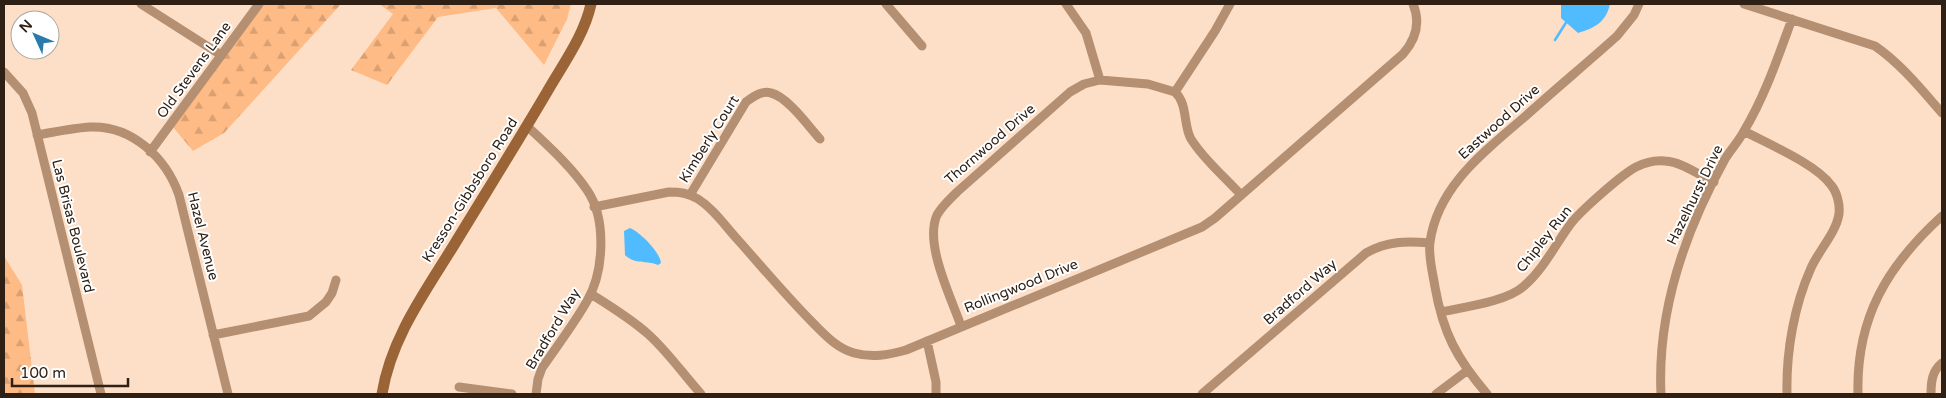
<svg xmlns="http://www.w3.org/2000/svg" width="1946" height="398" viewBox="0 0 1946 398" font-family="'Varela Round',sans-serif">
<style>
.forest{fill:url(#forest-firs)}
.water{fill:#50bcff}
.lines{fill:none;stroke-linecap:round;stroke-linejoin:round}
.stream{stroke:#50bcff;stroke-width:2.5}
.street{stroke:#b48f71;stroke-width:9}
.secondary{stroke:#9a6436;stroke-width:11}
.labels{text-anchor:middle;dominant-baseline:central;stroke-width:4;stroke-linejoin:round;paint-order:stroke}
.street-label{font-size:14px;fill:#2e2015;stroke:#fff}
</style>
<defs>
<pattern id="forest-firs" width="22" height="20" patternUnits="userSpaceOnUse" patternTransform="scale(1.25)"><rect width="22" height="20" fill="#febb85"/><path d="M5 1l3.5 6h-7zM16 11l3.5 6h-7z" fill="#daa072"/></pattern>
</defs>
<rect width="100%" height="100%" fill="#fddfc8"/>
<!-- forest -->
<path class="forest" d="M260 4H341L224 133 193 151 172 126Z
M379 4H571L567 19 544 65 496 8 438 17 387 85 351 70 393 14Z
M4 256 22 285 35 394H4Z"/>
<!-- water -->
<path class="water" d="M1561 4H1610C1606 22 1595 28 1578 33L1561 18Z
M630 228C640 232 660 252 661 263L658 265C647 260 635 265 625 255L624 231Z"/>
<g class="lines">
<!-- stream -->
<path class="stream" d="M1555 40 1567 21"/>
<!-- street -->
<path class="street" d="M141 4 221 55
M886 4 922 46
M1066 4 1086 33 1100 80
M1744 4 1875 46C1901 64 1921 89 1942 113
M4 72 23 93 32 113 101 394
M1175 92C1188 104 1183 125 1191 139 1204 160 1225 177 1241 195
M1175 92 1215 31 1230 4
M527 126C548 146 571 166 587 190 607 219 604 272 587 301 574 324 557 346 542 368L538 379 536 394
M1744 131C1768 144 1816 164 1831 185 1837 192 1840 204 1839 214 1836 233 1819 250 1811 268 1794 306 1786 352 1787 394
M37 135C55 132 73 128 90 127 132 125 166 158 179 195L228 394
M150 152 259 4
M690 195 746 102C753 97 762 90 771 93 788 97 809 127 820 139
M594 207 669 192C680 192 688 193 698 199 714 209 725 226 738 240 763 268 787 297 814 324 826 336 837 348 854 353 872 358 888 355 906 350L1202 227 1215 218 1403 54C1416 39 1421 23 1413 4
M591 294C610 306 630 318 648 334 668 352 683 374 701 394
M1441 312C1464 307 1506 302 1524 286 1544 269 1556 243 1572 222 1583 209 1621 175 1636 167 1644 163 1655 160 1665 161 1682 162 1699 175 1714 182
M961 326C951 297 924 244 937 215 942 206 950 199 957 192L1070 92 1084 84 1100 80 1148 84 1175 92
M213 335 309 316 326 302 332 293 336 280
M927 341 936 382V394
M459 387 512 394
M1202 394 1366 253C1387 241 1406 241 1430 243
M1436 394 1468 370
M1487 394C1457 359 1443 333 1435 287 1433 274 1428 256 1430 242 1438 184 1488 149 1529 113 1558 87 1588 62 1617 36L1634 15 1639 4
M1661 394C1657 311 1685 231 1725 159 1731 149 1739 141 1744 131 1765 96 1778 57 1792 19
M1858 394C1856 318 1887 266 1942 216
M1931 394C1931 382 1932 371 1942 363"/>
<!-- secondary -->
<path class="secondary" d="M382 394C391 338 425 292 454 245 485 194 517 143 547 92 563 64 584 36 591 4"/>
</g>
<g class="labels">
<!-- street labels -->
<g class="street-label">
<text transform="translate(194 70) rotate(-54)">Old Stevens Lane</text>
<text transform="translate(1499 122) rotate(-42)">Eastwood Drive</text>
<text transform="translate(709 139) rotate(-58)">Kimberly Court</text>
<text transform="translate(990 144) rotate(-41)">Thornwood Drive</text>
<text transform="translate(470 190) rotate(-58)">Kresson-Gibbsboro Road</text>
<text transform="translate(1695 195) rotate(-64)">Hazelhurst Drive</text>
<text transform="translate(73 226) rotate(76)">Las Brisas Boulevard</text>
<text transform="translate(203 236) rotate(76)">Hazel Avenue</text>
<text transform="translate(1544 239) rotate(-52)">Chipley Run</text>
<text transform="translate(1021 286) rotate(-22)">Rollingwood Drive</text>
<text transform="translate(1300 292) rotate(-41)">Bradford Way</text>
<text transform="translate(553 329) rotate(-59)">Bradford Way</text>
</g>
</g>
<!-- border -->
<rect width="1946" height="398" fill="none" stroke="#2e2015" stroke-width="10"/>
<!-- north arrow -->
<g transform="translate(35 35) rotate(314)"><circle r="24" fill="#ffffff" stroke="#aba6a1"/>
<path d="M0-4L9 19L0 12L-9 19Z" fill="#297bac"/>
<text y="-8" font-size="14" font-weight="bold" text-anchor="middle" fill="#2e2015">N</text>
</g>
<!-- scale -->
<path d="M12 378v8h116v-8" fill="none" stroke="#2e2015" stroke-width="2.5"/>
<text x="20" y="378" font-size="15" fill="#2e2015" stroke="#ffffff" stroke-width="4" paint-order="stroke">100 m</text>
</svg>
